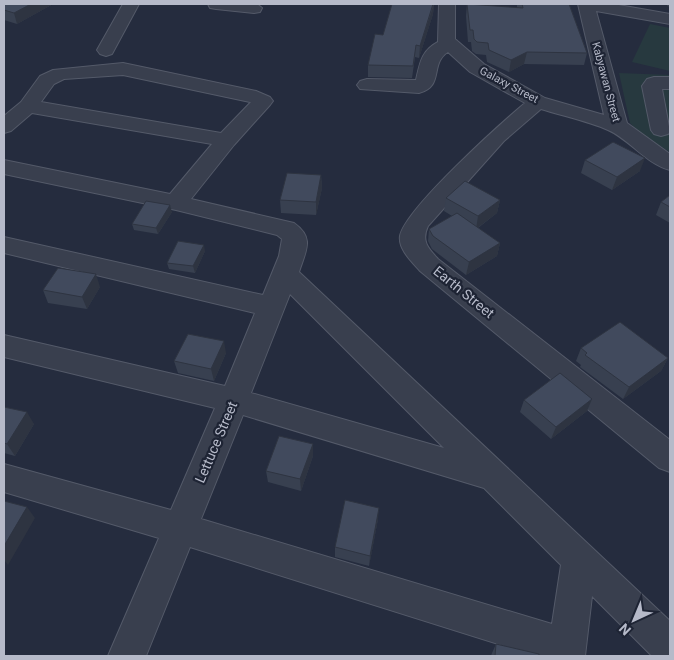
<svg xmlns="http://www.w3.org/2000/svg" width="674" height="660" viewBox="0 0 674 660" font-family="Roboto,sans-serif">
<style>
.green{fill:#27393f}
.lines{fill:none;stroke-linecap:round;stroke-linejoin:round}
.minor-casing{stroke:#545a69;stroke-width:2}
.minor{fill:#393f4e;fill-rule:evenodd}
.wall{fill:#384050}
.shaded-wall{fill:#2e3441}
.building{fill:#414a5d;stroke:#2e3441}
.labels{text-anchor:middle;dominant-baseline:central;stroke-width:4.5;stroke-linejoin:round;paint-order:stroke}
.far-street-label{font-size:11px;fill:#b6bac9;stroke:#1e2434}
.street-label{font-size:14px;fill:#b6bac9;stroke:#1e2434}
</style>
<rect width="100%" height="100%" fill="#252c3e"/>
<!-- green -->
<path class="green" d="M650 24 670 28V71L632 62Z
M619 73 670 75V152L643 136 630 123Z"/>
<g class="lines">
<!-- minor casing -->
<g class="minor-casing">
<path id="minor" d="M123 4H139L112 54 106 56 100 54 97 50Z
M208 4H257L262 8 260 12 254 13 216 9 210 8Z
M439 4H455V39L484 64 545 98 604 115 578 4H613L670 14V24L596 11 627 123 670 154V170C646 164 629 139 608 130 588 121 563 116 541 109L504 141 428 226C421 241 428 248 438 259L670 440V472L659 468 420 271C412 262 398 249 400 236 405 209 501 123 525 103L470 72 448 52C429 64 445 86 419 93L360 89 357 85 360 81 367 79 416 80C420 63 421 51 438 42Z
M123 63 256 91 270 97 273 101 270 105 234 145 191 199 294 223C315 238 306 250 299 272L670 621V656H652L592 596 585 656H536L190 547 146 656H108L159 538 4 492V464L171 510 215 408 4 357V335L225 386 255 313 4 253V237L263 295 279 256 282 239 277 235 176 210 4 174V160L170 194 212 144 32 113 11 131 4 133V116L21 102 40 76 53 70ZM123 75 250 102H251L221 133 41 102 54 84 64 79ZM290 294 444 448 251 393ZM243 415 484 488 561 565 552 624 201 519Z
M654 77H670V89H662L670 132 668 134 661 136 654 134 651 130 642 86 647 79Z"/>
</g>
<!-- minor -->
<use href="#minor" class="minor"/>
</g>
<!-- wall -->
<path class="wall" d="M4 4H53L17 24 4 20Z
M434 4 433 14 419 58 415 57 412 78 368 77V65L383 35Z
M467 4 517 8V4H569L587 53 584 65 524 64 509 72 487 62 486 55 476 54 472 51 471 42H468L466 16Z
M668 4H670V7L667 6Z
M585 160 640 171 612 190 581 173Z
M321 175 322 188 316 215 281 213 280 200Z
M670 195V223L656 215 661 202Z
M446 198 500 200 497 213 478 228 500 243 497 256 466 275 432 249 428 241 429 229 452 216 444 211Z
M172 212 158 234 134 230 132 224Z
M205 251 195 273 169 269 167 263Z
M100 287 87 309 48 303 43 290Z
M581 348 668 358 661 371 623 399 580 367 581 365 576 361Z
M226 353 214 381 178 373 174 361Z
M592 399 587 411 551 439 520 412 524 400Z
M4 407 34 424 15 456 4 453Z
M313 444V456L301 491 268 482 266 471Z
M378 519 369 566 335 557V547Z
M496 644 539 656H491L492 653Z"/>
<!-- shaded-wall -->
<path class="shaded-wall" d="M31 4H53L17 24 14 13Z
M434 4 433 14 419 58 420 46Z
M527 52 524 64 509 72 511 60Z
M645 158 640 171 612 190 617 177Z
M321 175 322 188 316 215V202Z
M500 200 497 213 476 229 478 216Z
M170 205 172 212 158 234 156 228Z
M500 243 497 256 466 275 469 262Z
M204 245 205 251 195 273 193 266Z
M96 274 100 287 87 309 82 297Z
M224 341 226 353 214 381 211 369Z
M668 358 661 371 623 399 629 387Z
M592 399 587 411 551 439 556 427Z
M27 412 34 424 15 456 7 444Z
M313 444V456L301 491 300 479Z
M27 507 35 518 8 565 4 560V546Z
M379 508 378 519 369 566 370 556Z"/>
<!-- building -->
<path class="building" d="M4 4H31L14 13 4 10Z
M392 4H433L420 46 416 45 413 66 368 65 375 34 383 35Z
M467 4 523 8 522 4H569L587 53 527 52 511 60 489 50 488 43 477 42 474 39 473 30H470Z
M613 142 645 158 617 177 585 160Z
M287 173 321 175 316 202 280 200Z
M465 181 500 200 478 216 446 198Z
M670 195V207L661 202Z
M146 201 170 205 156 228 132 224Z
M457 213 500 243 469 262 433 236 429 229Z
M178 241 204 245 193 266 167 263Z
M58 268 96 274 82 297 43 290Z
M620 322 668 358 629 387 585 355 587 353 581 348Z
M188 334 224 341 211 369 174 361Z
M560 373 592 399 556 427 524 400Z
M4 407 27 412 7 444 4 443Z
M279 436 313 444 300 479 266 471Z
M345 500 379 508 370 556 335 547Z
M4 501 27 507 4 546Z
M496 644 539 654V656H495Z"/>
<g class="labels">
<!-- far-street labels -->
<g class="far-street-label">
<text transform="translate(606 82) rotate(75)">Kabyawan Street</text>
<text transform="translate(509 85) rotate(28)">Galaxy Street</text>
</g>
<!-- street labels -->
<g class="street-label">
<text transform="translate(464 292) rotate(39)">Earth Street</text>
<text transform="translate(216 442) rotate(-67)">Lettuce Street</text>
</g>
</g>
<!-- border -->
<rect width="674" height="660" fill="none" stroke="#b6bac9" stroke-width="10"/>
<!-- north arrow -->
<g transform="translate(634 620) rotate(224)" stroke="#1e2434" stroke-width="4" paint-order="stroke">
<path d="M0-4L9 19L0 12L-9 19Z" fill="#b6bac9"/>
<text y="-8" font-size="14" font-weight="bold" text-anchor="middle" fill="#b6bac9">N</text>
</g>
</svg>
